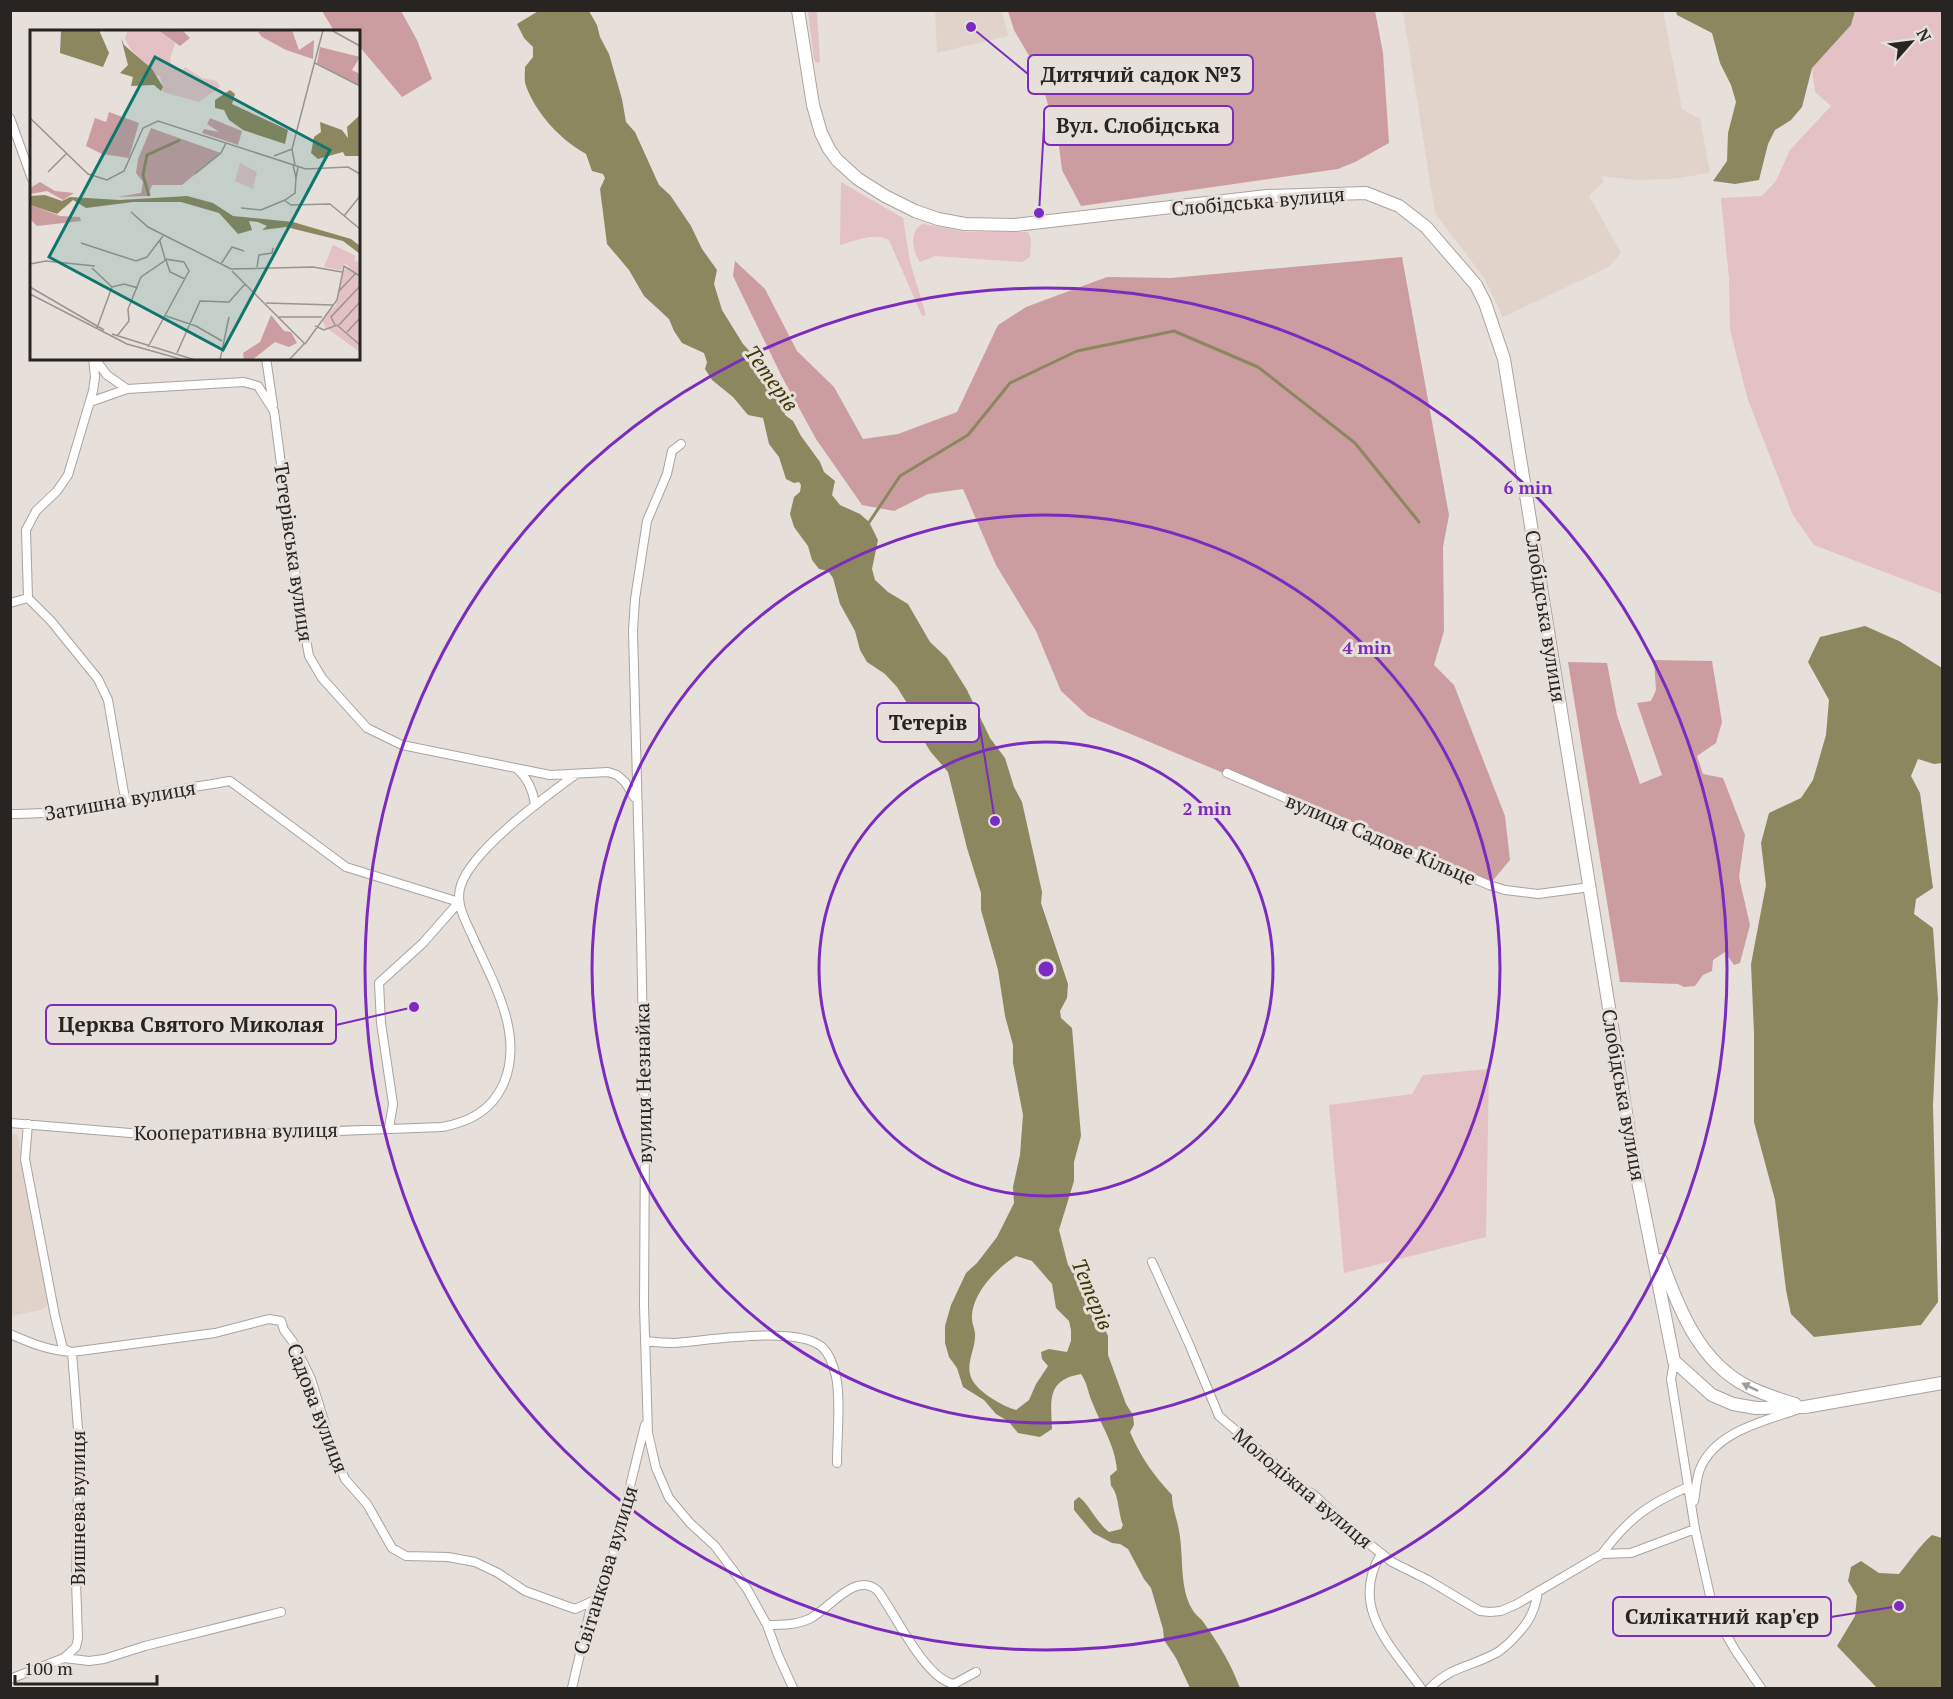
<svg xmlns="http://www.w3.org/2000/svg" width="1953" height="1699" viewBox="0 0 1953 1699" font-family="'PT Serif',serif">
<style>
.built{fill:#e1d3ca}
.green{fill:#e3c1c4}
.forest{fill:#cb9da1}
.water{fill:#8d8760;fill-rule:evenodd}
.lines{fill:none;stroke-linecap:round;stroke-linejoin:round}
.stream{stroke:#8d8760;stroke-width:3}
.street-casing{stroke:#aaa39f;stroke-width:10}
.secondary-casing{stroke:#aaa39f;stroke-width:14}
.street{stroke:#fff;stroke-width:8}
.secondary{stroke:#fff;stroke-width:12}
.oneway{fill:#9e9c9c}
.ring{fill:none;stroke:#7b2cbf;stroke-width:3}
.labels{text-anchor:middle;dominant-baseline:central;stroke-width:6;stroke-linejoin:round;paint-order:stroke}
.street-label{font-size:20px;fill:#272422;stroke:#e6dfda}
.water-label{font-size:21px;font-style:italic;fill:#3b3300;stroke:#e6dfda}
.inset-river{fill:none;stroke:#8d8760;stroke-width:3}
.inset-road{fill:none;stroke:#9a9490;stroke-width:1.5}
.view{fill:#0f766e;fill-opacity:0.15;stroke:#0f766e;stroke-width:3}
.inset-edge{fill:none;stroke:#272422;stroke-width:3}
.centre{fill:#7b2cbf;stroke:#e6dfda;stroke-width:3}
.ring-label{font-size:18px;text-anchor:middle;font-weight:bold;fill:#7b2cbf;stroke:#e6dfda;stroke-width:6;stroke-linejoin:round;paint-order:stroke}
.leader{fill:none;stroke:#7b2cbf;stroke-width:2}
.callout-dot{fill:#7b2cbf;stroke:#e6dfda;stroke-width:2}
.callout{fill:#e6dfda;stroke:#7b2cbf;stroke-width:2}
.callout-label{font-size:21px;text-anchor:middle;font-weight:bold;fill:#272422}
</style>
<rect width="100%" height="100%" fill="#e6dfda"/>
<!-- built -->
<path class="built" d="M935 11H1002L1008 36 937 53Z
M1403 11H1663L1682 109 1700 119 1710 173 1671 179 1637 180 1601 176 1604 181 1589 196 1621 253 1609 267 1503 317 1485 279 1435 213Z
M10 1134H17L50 1292 48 1304 41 1310 11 1316Z"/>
<!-- green -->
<path class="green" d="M808 11H817L820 62 817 63 814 60Z
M1855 11H1942V594L1814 545 1793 515 1748 400 1730 330 1729 278 1721 198 1762 196 1776 181 1790 150 1831 106 1815 92 1812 68 1851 25Z
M841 182 903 218 910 262 926 315 922 316 889 240C874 232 855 241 840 245Z
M923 224 966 232H1028L1031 239 1030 257 1022 262 935 256 920 262C912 251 909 230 923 224Z
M1489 1069 1486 1237 1344 1273 1329 1105 1412 1094 1423 1075Z"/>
<!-- forest -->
<path class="forest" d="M322 11H401L417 40 432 79 402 97 359 46 358 32 334 31Z
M1008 11H1375L1383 53 1389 143 1355 162 1338 169 1081 206 1062 170 1058 138 1038 71 1014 30Z
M1402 257 1449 515 1443 547 1444 631 1434 665 1454 685 1505 816 1510 860 1489 885 1088 716 1061 691 1036 631 996 565 963 489 928 494 894 511 862 505 816 439 782 377 733 276 735 261 765 289 797 351 834 387 863 439 898 434 957 412 998 325 1026 307 1107 277 1171 278Z
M1654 660 1712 661 1722 722 1716 743 1697 756 1703 774 1723 778 1745 835 1739 877 1750 925 1740 963 1734 965 1725 952 1713 960 1712 971 1703 975 1695 986 1684 987 1678 984 1620 982 1568 662 1607 663 1617 715 1640 784 1662 775 1637 703 1651 701 1656 690Z"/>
<!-- water -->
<path class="water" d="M540 10 589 11 597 25 600 37 609 54 622 99 626 122 635 132 659 185 670 195 691 226 702 249 717 270 714 284 722 310 743 344 779 383 785 415 793 421 801 436 820 462 824 472 835 481 832 495 840 505 860 514 869 522 878 540 872 569 875 580 888 592 908 604 930 642 947 658 967 690 990 738 1005 758 1014 787 1022 802 1042 892 1041 903 1068 984 1067 998 1060 1011 1061 1018 1072 1028 1081 1136 1074 1162V1181L1059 1230 1068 1265 1082 1282 1108 1336V1355L1126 1404 1133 1415 1134 1425 1130 1432C1140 1456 1154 1476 1172 1495 1172 1508 1177 1518 1179 1531 1184 1556 1179 1587 1192 1609 1195 1615 1201 1618 1204 1623 1220 1646 1230 1662 1240 1688H1190L1176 1658 1164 1640 1163 1629 1151 1588 1144 1579 1128 1549 1120 1544 1112 1543 1093 1533 1074 1510V1501L1079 1497C1089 1504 1096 1522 1109 1532L1121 1529 1123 1525C1118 1513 1119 1494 1111 1486L1110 1476 1117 1470C1115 1445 1102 1427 1093 1404 1088 1394 1088 1384 1081 1374 1046 1380 1051 1401 1052 1429L1040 1437 1018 1433 1008 1421 996 1414 984 1400 963 1387 957 1368 949 1357 945 1343V1326L951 1305 966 1273 977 1263 997 1237 1014 1203 1013 1187 1020 1155 1023 1115 1013 1063V1045L1005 1016 998 970 981 910V893L967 848 948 772 930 751 921 736 918 721 897 687 885 674 867 662 860 650 855 631 840 604 833 578 828 571 819 569 812 560 808 546 794 527 790 514 794 497 800 492 801 485 799 482 794 483 786 479 779 457 769 444 763 418 748 415 733 397 712 380 705 369 707 362 704 353 682 343 674 331 669 319 644 296 629 270 607 244 600 189 605 178 603 174 592 171 586 154C560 139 537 115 526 86 524 81 525 73 525 67L533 57V47L524 38 517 24ZM1016 1256 1032 1261 1052 1284 1056 1308 1069 1321 1071 1330V1341L1067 1352 1049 1349 1041 1352 1042 1359 1048 1366 1036 1384 1029 1400 1016 1410C1002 1406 973 1390 970 1374 967 1361 975 1349 975 1337 976 1331 972 1325 972 1319 971 1294 997 1268 1016 1256Z
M1676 11H1855L1851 25 1812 68 1802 107 1791 120 1775 130 1768 144 1759 180 1735 184 1713 181 1727 161 1728 133 1736 102 1731 85 1720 63 1712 33 1677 15Z
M1865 626 1899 641 1942 668V763L1934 764 1918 759 1911 776 1920 793 1933 888 1916 899 1914 914 1933 928 1938 999 1933 1105 1938 1302 1921 1325 1814 1337 1791 1314 1786 1290 1775 1200 1754 1122V1033L1751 964 1766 885 1761 843 1769 813 1801 798 1813 780 1826 735 1829 700 1808 662 1820 637Z
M1932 1535 1942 1538V1688H1877L1837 1646 1855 1616 1857 1596 1848 1581 1851 1567 1861 1561 1879 1573 1899 1574C1910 1561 1919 1546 1932 1535Z"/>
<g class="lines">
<!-- stream -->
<path class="stream" d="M868 524 900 476 968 435 1010 383 1077 351 1174 331 1258 367 1355 443 1419 522"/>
<!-- street casing -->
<g class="street-casing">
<path id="street" d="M10 118 32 179
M93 358 95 377 93 391 68 475 57 491 36 511 26 530 28 598 51 621 98 679 108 700 125 799
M266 358 273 405
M95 359 107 375 127 389
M90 402 127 389 244 382 258 386 274 411 299 601 309 656 322 678 367 728 402 745 550 775 608 772 617 775 625 782 634 797
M681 444 672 451 667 474 647 521 635 599 633 631 641 933 645 1137 644 1305 648 1433 656 1468 669 1498 690 1523 715 1546 747 1589 767 1625 778 1655 793 1688
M10 603 28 598
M516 768C528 778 533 790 535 805
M1227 773 1489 885 1505 890 1538 894 1590 887
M10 814C53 815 84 808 125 800 159 792 195 787 230 781L346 867 459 902 423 943 379 983 381 1023 393 1104 389 1128
M10 1123 154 1135H231L442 1127C469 1122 491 1111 503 1085 526 1034 491 979 471 933 464 918 455 902 461 885 473 849 544 798 575 775
M28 1124 25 1159 55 1316 63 1349 69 1351
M1152 1262 1189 1344 1219 1416 1304 1489 1313 1494 1353 1531 1392 1562 1428 1580 1480 1611 1490 1612 1501 1611 1517 1604 1602 1554
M10 1334C31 1343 49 1351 72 1352L215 1333 269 1319 281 1321 284 1330 293 1342 311 1379 334 1453 345 1479 367 1504 392 1548 406 1556 448 1557 475 1562 498 1573 525 1591 575 1609 595 1600
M645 1341C654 1342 664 1343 673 1343 707 1341 796 1325 822 1347 829 1353 834 1368 836 1376 841 1400 837 1437 837 1463
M1674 1361 1671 1379 1695 1529 1711 1600 1723 1629 1735 1650 1761 1688
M1688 1487C1648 1504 1628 1519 1602 1554L1631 1553 1695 1529
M1694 1501C1696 1491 1696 1479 1700 1469 1715 1432 1762 1422 1796 1410
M1381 1554C1349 1607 1391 1646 1421 1688
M767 1625C782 1625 796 1625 809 1619 829 1610 855 1570 878 1591 895 1614 926 1680 954 1684L976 1672
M64 1658 76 1647 78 1638 76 1581 79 1442 72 1352
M10 1679 64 1658 89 1661 104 1659 145 1646 281 1612
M572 1688 590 1611 609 1572 645 1425
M1430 1688C1450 1667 1470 1667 1494 1654 1500 1652 1504 1647 1509 1643 1526 1626 1534 1616 1538 1592"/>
</g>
<!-- secondary casing -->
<g class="secondary-casing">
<path id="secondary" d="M798 10 813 105 821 133 829 149 837 160 858 179 885 196 915 211 938 219 965 224 1015 225 1267 196 1366 193 1399 206 1426 227 1476 285 1485 303 1504 359 1633 1156 1674 1361 1712 1395 1733 1404 1756 1408 1805 1407 1942 1383
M1661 1260C1678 1307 1699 1362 1747 1386 1762 1394 1779 1399 1795 1404"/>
</g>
<!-- street -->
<use href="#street" class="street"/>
<!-- secondary -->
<use href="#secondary" class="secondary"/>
</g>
<!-- one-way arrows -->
<defs><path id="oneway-solid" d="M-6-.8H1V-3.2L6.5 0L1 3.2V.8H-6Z" transform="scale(1.5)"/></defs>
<use class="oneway" href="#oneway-solid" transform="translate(1750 1387) rotate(-154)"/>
<!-- distance rings -->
<g class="ring">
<circle cx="1046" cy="969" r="227"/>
<circle cx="1046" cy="969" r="454"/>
<circle cx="1046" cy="969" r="681"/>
</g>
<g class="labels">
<!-- street labels -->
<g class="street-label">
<text transform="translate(1258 201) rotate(-5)">Слобідська вулиця</text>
<text transform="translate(294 552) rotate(82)">Тетерівська вулиця</text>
<text transform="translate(1546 616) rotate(81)">Слобідська вулиця</text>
<text transform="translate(120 800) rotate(-10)">Затишна вулиця</text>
<text transform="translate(1381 839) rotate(23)">вулиця Садове Кільце</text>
<text transform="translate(643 1083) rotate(-91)">вулиця Незнайка</text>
<text transform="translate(1624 1095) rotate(80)">Слобідська вулиця</text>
<text transform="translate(236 1131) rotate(-1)">Кооперативна вулиця</text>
<text transform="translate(318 1408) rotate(69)">Садова вулиця</text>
<text transform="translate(1303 1488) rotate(40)">Молодіжна вулиця</text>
<text transform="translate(77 1508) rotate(-90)">Вишнева вулиця</text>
<text transform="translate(605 1570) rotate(-73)">Світанкова вулиця</text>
</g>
<!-- water labels -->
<g class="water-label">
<text transform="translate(772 378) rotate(54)">Тетерів</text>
<text transform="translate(1093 1294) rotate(67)">Тетерів</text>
</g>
</g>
<!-- overview -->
<g transform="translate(30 30)">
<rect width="330" height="330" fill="#e6dfda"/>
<path d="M98 0H128L145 13 140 29 143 38 152 41 155 37 172 48 187 51 190 57 169 72 133 62 130 46 125 45 100 18 95 8ZM210 133 227 142 223 159 205 151ZM303 215 326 226 324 230 330 233V322L295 297 292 290 306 275 314 240 320 237 314 233 311 240 294 237Z" fill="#e3c1c4"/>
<path d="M128 0H152L160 8 150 16ZM235 0H262L269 20 284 10 283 29 256 20 232 7 228 2ZM290 17 330 27 322 40 330 44V56L287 33ZM79 82 109 93 99 128 72 124 56 116 65 88 76 92ZM180 88 212 101 208 115 172 103 174 99 189 102 177 94ZM121 98 191 123 152 155H122L118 166 87 167 111 163 113 152 106 143 108 129ZM10 152 25 161 44 163 33 170 17 161 0 164V158ZM0 175 30 186 50 187 51 191 7 196 0 189ZM241 285 254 301 261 302 267 313 259 317 245 312 222 330H214L213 323 230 312Z" fill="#cb9da1"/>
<path d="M31 0H69L79 23 73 37 30 23ZM91 8 94 15 122 39 133 57 131 61 124 55 101 56 103 47 90 43 98 35ZM200 60 205 64 202 74 258 100 255 114 213 100 199 90 194 80 185 78V70ZM330 85V126H315L313 122 288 129 281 123 284 107 291 102 290 92 312 100 318 108 317 97ZM15 165 32 171 40 167 90 170 157 166 183 173 203 186 263 192 321 209 330 216V224L313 211 256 197 232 200 237 196 228 192 219 191 222 200 208 204 189 183 151 172H103L56 178 43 170 27 184 0 175V166Z" fill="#8d8760"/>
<path class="inset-river" d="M119 166 113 145 117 125 150 110"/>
<path class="inset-road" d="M301 0 330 16M285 33 330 56M0 88 58 144 77 150 94 141 113 98 128 91 276 139 318 137 330 144M244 126 262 119M263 135 266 148 268 137M265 135 262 119 293 0M18 142 37 123M165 144 191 123 196 113M254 170 261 175 300 174 330 199M211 178 231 180 255 170 265 163 266 148M101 182 118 197 201 239 283 237 312 242M314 186 330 166M51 213 106 231 117 227 133 206M0 234 16 231 65 236M191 234 202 217 214 221M227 237 229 225 242 223 243 218M62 238 82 257 94 254 108 258M202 241 275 314M0 257 74 300M309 261 326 243M0 264 97 314 154 330M236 273 303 275M136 286 166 296 192 311M249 287H292M305 295 301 287 330 256M309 295 330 272M285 296 294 300 307 295 330 315M67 298 82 257M317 302 330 288M82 304 165 330M87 306 99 291 98 279 111 247 136 230 140 242 155 249M275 314 307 270 314 236 330 246M118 317 159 241 154 232 135 229 130 211M147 323 170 271 199 272 215 254M190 330 199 287M259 330 274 314"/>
<path class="view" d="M125 27 300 120 193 320 19 227Z"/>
<rect width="330" height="330" class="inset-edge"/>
</g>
<circle cx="1046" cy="969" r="9" class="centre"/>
<g class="ring-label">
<text x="1528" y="494">6 min</text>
<text x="1367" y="654">4 min</text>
<text x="1207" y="815">2 min</text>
</g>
<!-- callouts -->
<path class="leader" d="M971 27L1028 74M1039 213L1044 126M995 821L979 722M414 1007L336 1025M1899 1606L1831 1617"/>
<g class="callout-dot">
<circle cx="971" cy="27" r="6"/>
<circle cx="1039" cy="213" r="6"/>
<circle cx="995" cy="821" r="6"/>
<circle cx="414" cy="1007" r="6"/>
<circle cx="1899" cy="1606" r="6"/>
</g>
<g class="callout">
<rect x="1028" y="55" width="225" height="39" rx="6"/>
<rect x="1044" y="106" width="189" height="39" rx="6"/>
<rect x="877" y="703" width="102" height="39" rx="6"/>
<rect x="46" y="1005" width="290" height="39" rx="6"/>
<rect x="1613" y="1597" width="218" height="39" rx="6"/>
</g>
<g class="callout-label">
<text x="1141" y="82">Дитячий садок №3</text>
<text x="1138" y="133">Вул. Слобідська</text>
<text x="928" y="730">Тетерів</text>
<text x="191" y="1032">Церква Святого Миколая</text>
<text x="1722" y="1624">Силікатний кар'єр</text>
</g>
<!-- border -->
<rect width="1953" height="1699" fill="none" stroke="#272422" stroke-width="24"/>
<!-- north arrow -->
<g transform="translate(1911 42) rotate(62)" stroke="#e6dfda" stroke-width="4.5" paint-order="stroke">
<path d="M0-4.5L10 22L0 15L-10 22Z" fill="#272422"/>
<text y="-9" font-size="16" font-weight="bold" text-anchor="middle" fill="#272422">N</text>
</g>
<!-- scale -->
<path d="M15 1675v9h142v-9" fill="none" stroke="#272422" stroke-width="3"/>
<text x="24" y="1675" font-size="18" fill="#272422" stroke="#e6dfda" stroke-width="4.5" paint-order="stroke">100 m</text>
</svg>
